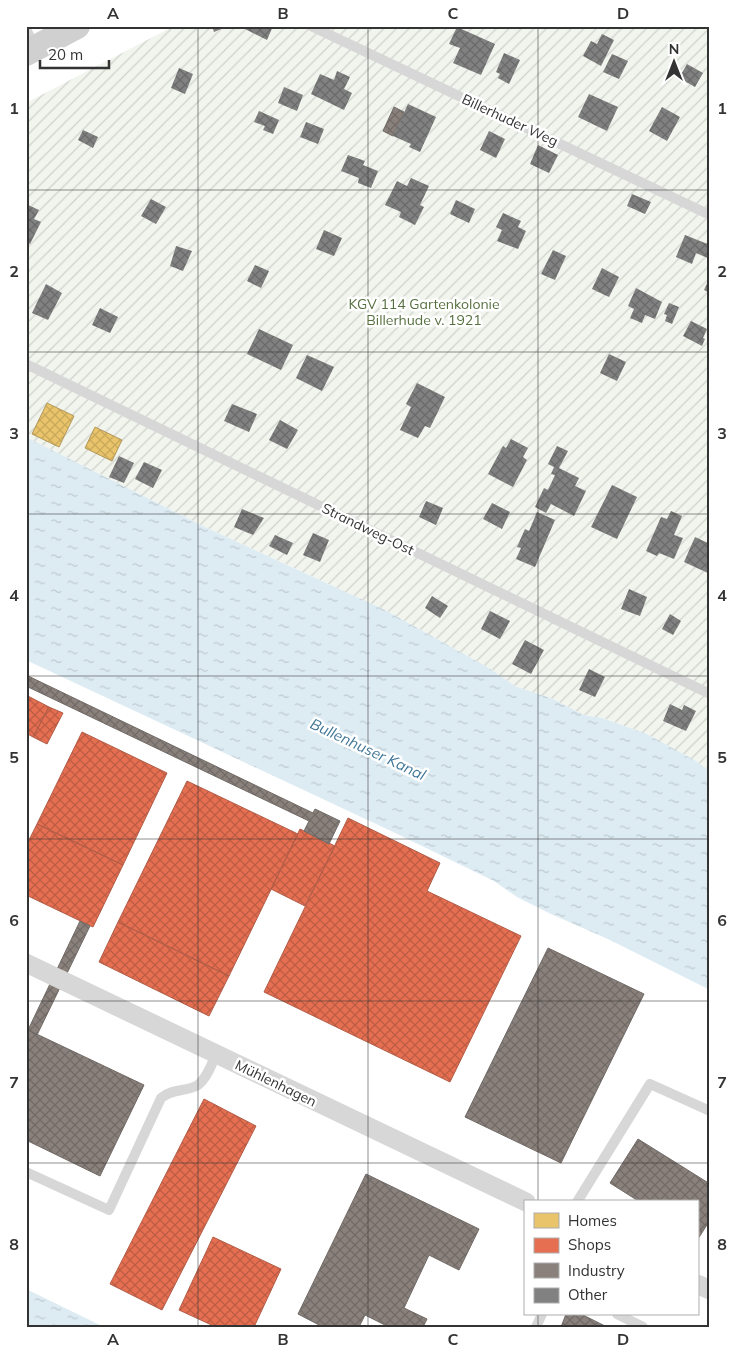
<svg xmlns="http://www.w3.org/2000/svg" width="736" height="1353" viewBox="0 0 736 1353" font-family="Mulish,sans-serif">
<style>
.garden{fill:url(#garden-furrows)}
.water{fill:url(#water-ripples)}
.homes{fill:url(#homes-cross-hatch);stroke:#b2985a}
.shops{fill:url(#shops-cross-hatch);stroke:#b15d48}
.industry{fill:url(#industry-cross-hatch);stroke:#706a66}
.building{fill:url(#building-cross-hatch)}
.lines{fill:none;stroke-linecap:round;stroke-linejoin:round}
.lane{stroke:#d7d7d7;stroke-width:10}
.street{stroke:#d7d7d7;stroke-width:19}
.secondary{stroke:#d0d0d0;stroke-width:26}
.grid{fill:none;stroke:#333;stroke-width:1;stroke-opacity:0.55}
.labels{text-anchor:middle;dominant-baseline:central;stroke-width:5;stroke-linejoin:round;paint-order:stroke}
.street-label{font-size:14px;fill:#333;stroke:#fff}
.park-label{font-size:14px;fill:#56703f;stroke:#fff}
.water-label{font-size:15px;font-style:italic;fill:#3f7597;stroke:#fff}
.neatline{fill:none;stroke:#333;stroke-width:2}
.grid-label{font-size:16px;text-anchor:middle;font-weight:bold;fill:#333}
</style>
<defs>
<pattern id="garden-furrows" width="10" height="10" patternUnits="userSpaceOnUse" patternTransform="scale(1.25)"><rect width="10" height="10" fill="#f1f5ed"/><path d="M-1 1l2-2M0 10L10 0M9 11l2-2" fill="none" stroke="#cfd2cc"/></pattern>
<pattern id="water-ripples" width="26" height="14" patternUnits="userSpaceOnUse" patternTransform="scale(1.25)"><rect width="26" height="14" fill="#ddebf3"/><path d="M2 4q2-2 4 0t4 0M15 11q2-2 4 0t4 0" fill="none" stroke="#becad1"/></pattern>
<pattern id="homes-cross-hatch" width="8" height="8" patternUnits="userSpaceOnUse" patternTransform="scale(1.25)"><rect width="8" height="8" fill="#e9c46a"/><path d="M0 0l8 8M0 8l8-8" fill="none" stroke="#c8a95c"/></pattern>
<pattern id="shops-cross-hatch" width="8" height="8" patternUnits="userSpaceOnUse" patternTransform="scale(1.25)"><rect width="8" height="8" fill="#e76f51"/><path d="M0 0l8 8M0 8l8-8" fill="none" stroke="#bc5c44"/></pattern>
<pattern id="industry-cross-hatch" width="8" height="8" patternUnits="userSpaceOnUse" patternTransform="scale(1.25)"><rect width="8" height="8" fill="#8a817c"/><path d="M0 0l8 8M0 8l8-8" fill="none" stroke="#716a66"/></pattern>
<pattern id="building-cross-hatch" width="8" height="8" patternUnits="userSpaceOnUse" patternTransform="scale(1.25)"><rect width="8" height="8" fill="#818181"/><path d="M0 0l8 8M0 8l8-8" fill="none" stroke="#6a6a6a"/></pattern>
</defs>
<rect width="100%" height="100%" fill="#fff"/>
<!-- garden -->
<path class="garden" d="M174 26H710V772L696 761 647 734 602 718 584 715 553 699 515 686 489 668 385 610 207 528 26 437V103Z"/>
<!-- water -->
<path class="water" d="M26 437 207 528 385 610 489 668 515 686 553 699 584 715 602 718 647 734 696 761 710 772V990L610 940 551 914 517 897 494 881 391 831 26 660Z
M26 1289 104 1327H26Z"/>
<!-- homes -->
<path class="homes" d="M47 403 74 416 59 447 32 434Z
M95 427 122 440 112 461 85 448Z"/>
<!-- shops -->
<path class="shops" d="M26 695 49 707 33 737 26 733Z
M49 707 63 713 47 744 33 737Z
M82 732 167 773 123 865 37 824Z
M187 781 298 834 229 976 118 922Z
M348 818 440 863 427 891 521 936 450 1082 264 992Z
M37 824 123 865 93 927 26 895V846Z
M300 829 335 846 305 906 271 889Z
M118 922 229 976 209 1016 99 962Z
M204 1099 256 1126 162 1310 110 1284Z
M213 1237 281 1269 254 1327H216L179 1310Z"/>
<!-- industry -->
<path class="industry" d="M394 107 404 112 393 136 383 131Z
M26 675 313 813 315 809 340 821 329 844 304 831 309 821 26 686Z
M80 921 90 926 37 1035 28 1030Z
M548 948 644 994 561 1163 465 1117Z
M26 1029 144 1085 100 1176 26 1140Z
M638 1139 710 1184V1220L698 1239 697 1202H640L610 1183Z
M366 1174 479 1229 459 1270 429 1255 404 1308 427 1319 423 1327H389L365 1315 359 1327H323L298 1314Z
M566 1314H581L607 1327H561Z"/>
<!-- building -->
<path class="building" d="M212 26H228L214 32Z
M247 26H273L267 40 245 29Z
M457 27 495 44 481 75 453 63 460 48 449 44Z
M602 34 614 40 601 66 583 56 591 41 597 44Z
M504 53 520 60 509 84 498 78 500 74 496 72Z
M612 54 628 61 619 79 603 72Z
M687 64 703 73 695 87 679 78Z
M179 68 193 74 185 94 171 88Z
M337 71 350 77 344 89 352 93 344 110 311 94 320 74 334 80Z
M284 87 303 95 297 111 278 103Z
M589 94 618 107 607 131 578 117Z
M408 104 436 117 420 152 409 147 411 144 393 136Z
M662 107 680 117 667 141 649 131Z
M259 111 279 120 273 134 263 130 265 126 254 122Z
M306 122 324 129 318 144 300 137Z
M83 130 98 137 93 148 78 140Z
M489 131 505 139 496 158 480 150Z
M538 145 558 155 549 173 530 164Z
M348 155 365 161 363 165 378 171 371 188 358 183 359 178 341 171Z
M411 178 429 186 420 205 424 207 415 225 399 217 401 212 385 205 397 181 407 186Z
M632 194 651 202 645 214 627 206Z
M151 199 166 207 156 224 141 216Z
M456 200 475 209 469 223 450 214Z
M26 204 39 210 34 219 41 222 30 244 26 242Z
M503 213 521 221 518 227 526 231 518 249 497 241 502 230 496 227Z
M324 230 342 238 334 256 316 249Z
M685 235 710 245V259L696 253 692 264 676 257Z
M176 246 192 251 183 271 170 266Z
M553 250 566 256 555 280 541 274Z
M255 265 269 271 261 288 247 281Z
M602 268 619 277 609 297 592 289Z
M710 277V293L704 290Z
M46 284 62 293 48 320 32 313Z
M636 288 662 302 655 319 645 315 642 323 630 318 634 309 628 306Z
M669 303 679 307 672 324 665 321 667 315 664 314Z
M100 308 118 317 110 333 92 325Z
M691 321 707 329 703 338 705 339 702 346 683 336Z
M259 329 293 345 281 370 247 354Z
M609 354 626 362 617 381 600 373Z
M307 355 334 367 322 391 296 378Z
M417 383 445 397 430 428 425 426 418 438 400 430 411 407 406 404Z
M232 404 257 414 249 432 224 421Z
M280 420 298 430 287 449 269 440Z
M511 439 528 448 523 457 527 460 513 487 488 474 503 446 506 448Z
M557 446 568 451 559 468 579 478 575 486 586 491 574 516 551 504 546 513 535 507 544 488 548 490 555 475 551 474 554 467 548 464Z
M119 456 134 463 124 483 109 477Z
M144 462 162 470 153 488 135 479Z
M612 485 637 497 617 539 591 527Z
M426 501 443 508 436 525 419 517Z
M492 503 510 512 502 529 483 519Z
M242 509 264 518 253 535 234 527Z
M671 511 682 516 674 535 683 538 674 559 659 553 657 556 646 551 661 517 667 519Z
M537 512 555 520 535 567 516 559 521 548 517 547 525 529 529 531Z
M313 533 329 540 320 562 303 555Z
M275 535 293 543 287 555 269 546Z
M695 537 710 544V574L684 562Z
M629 589 647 597 640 616 621 609Z
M432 596 448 606 440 618 425 608Z
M490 611 510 621 500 639 481 629Z
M670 614 681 621 673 635 662 629Z
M525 640 544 650 531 674 512 664Z
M589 669 605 677 595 697 579 690Z
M670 704 682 710 684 705 696 711 686 731 663 721Z"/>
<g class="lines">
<!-- lane -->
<path class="lane" d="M311 26 710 215
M26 29 35 47
M26 364 710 694
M26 1172 109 1210 161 1098C173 1088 186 1092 198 1085 207 1078 212 1064 216 1054
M577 1202 650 1084 710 1111
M617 1314 643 1327
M536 1327 542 1314"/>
<!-- street -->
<path class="street" d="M26 963 526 1202
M697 1284 710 1290"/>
<!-- secondary -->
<path class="secondary" d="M26 53 77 26"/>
</g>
<!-- grid -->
<path class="grid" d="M198 26V1327M368 26V1327M538 26V1202M26 190H710M26 352H710M26 514H710M26 676H710M26 839H710M26 1001H710M26 1163H710M538 1314V1327"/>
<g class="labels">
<!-- street labels -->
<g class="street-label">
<text transform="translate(510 120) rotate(25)">Billerhuder Weg</text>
<text transform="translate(368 529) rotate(26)">Strandweg-Ost</text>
<text transform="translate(276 1083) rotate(26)">Mühlenhagen</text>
</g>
<!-- park labels -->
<g class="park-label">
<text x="424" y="304">KGV 114 Gartenkolonie<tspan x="424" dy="16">Billerhude v. 1921</tspan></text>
</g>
<!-- water labels -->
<g class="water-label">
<text transform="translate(368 749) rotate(25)">Bullenhuser Kanal</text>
</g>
</g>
<!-- border -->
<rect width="736" height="1353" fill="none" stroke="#ffffff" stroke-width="55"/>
<!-- legend -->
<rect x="524" y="1200" width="175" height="115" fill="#ffffff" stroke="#adadad"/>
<rect x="534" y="1213" width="25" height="15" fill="#e9c46a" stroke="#adadad"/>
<text x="568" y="1226" font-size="15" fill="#333333">Homes</text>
<rect x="534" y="1238" width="25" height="15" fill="#e76f51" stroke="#adadad"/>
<text x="568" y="1250" font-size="15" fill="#333333">Shops</text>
<rect x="534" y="1263" width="25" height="15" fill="#8a817c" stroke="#adadad"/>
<text x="568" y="1276" font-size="15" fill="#333333">Industry</text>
<rect x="534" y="1288" width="25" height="15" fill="#818181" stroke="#adadad"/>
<text x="568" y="1300" font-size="15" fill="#333333">Other</text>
<!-- north arrow -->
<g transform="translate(674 62)" stroke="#ffffff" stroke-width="4" paint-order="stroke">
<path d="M0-4L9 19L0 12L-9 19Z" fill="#333333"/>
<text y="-8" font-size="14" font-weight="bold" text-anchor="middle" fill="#333333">N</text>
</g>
<!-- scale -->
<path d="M40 60v8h69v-8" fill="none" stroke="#333333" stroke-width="2.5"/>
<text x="48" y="60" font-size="15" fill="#333333" stroke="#ffffff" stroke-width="4" paint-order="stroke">20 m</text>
<rect x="28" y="28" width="680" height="1298" class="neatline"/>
<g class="grid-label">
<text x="113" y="19">A</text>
<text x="283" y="19">B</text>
<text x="453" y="19">C</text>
<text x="623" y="19">D</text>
<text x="14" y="114">1</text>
<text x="722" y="114">1</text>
<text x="14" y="277">2</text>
<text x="722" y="277">2</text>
<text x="14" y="439">3</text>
<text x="722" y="439">3</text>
<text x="14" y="601">4</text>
<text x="722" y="601">4</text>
<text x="14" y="763">5</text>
<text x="722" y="763">5</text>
<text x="14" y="926">6</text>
<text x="722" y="926">6</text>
<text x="14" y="1088">7</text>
<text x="722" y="1088">7</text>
<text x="14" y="1250">8</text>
<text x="722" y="1250">8</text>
<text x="113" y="1345">A</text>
<text x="283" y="1345">B</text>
<text x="453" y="1345">C</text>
<text x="623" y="1345">D</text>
</g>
</svg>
